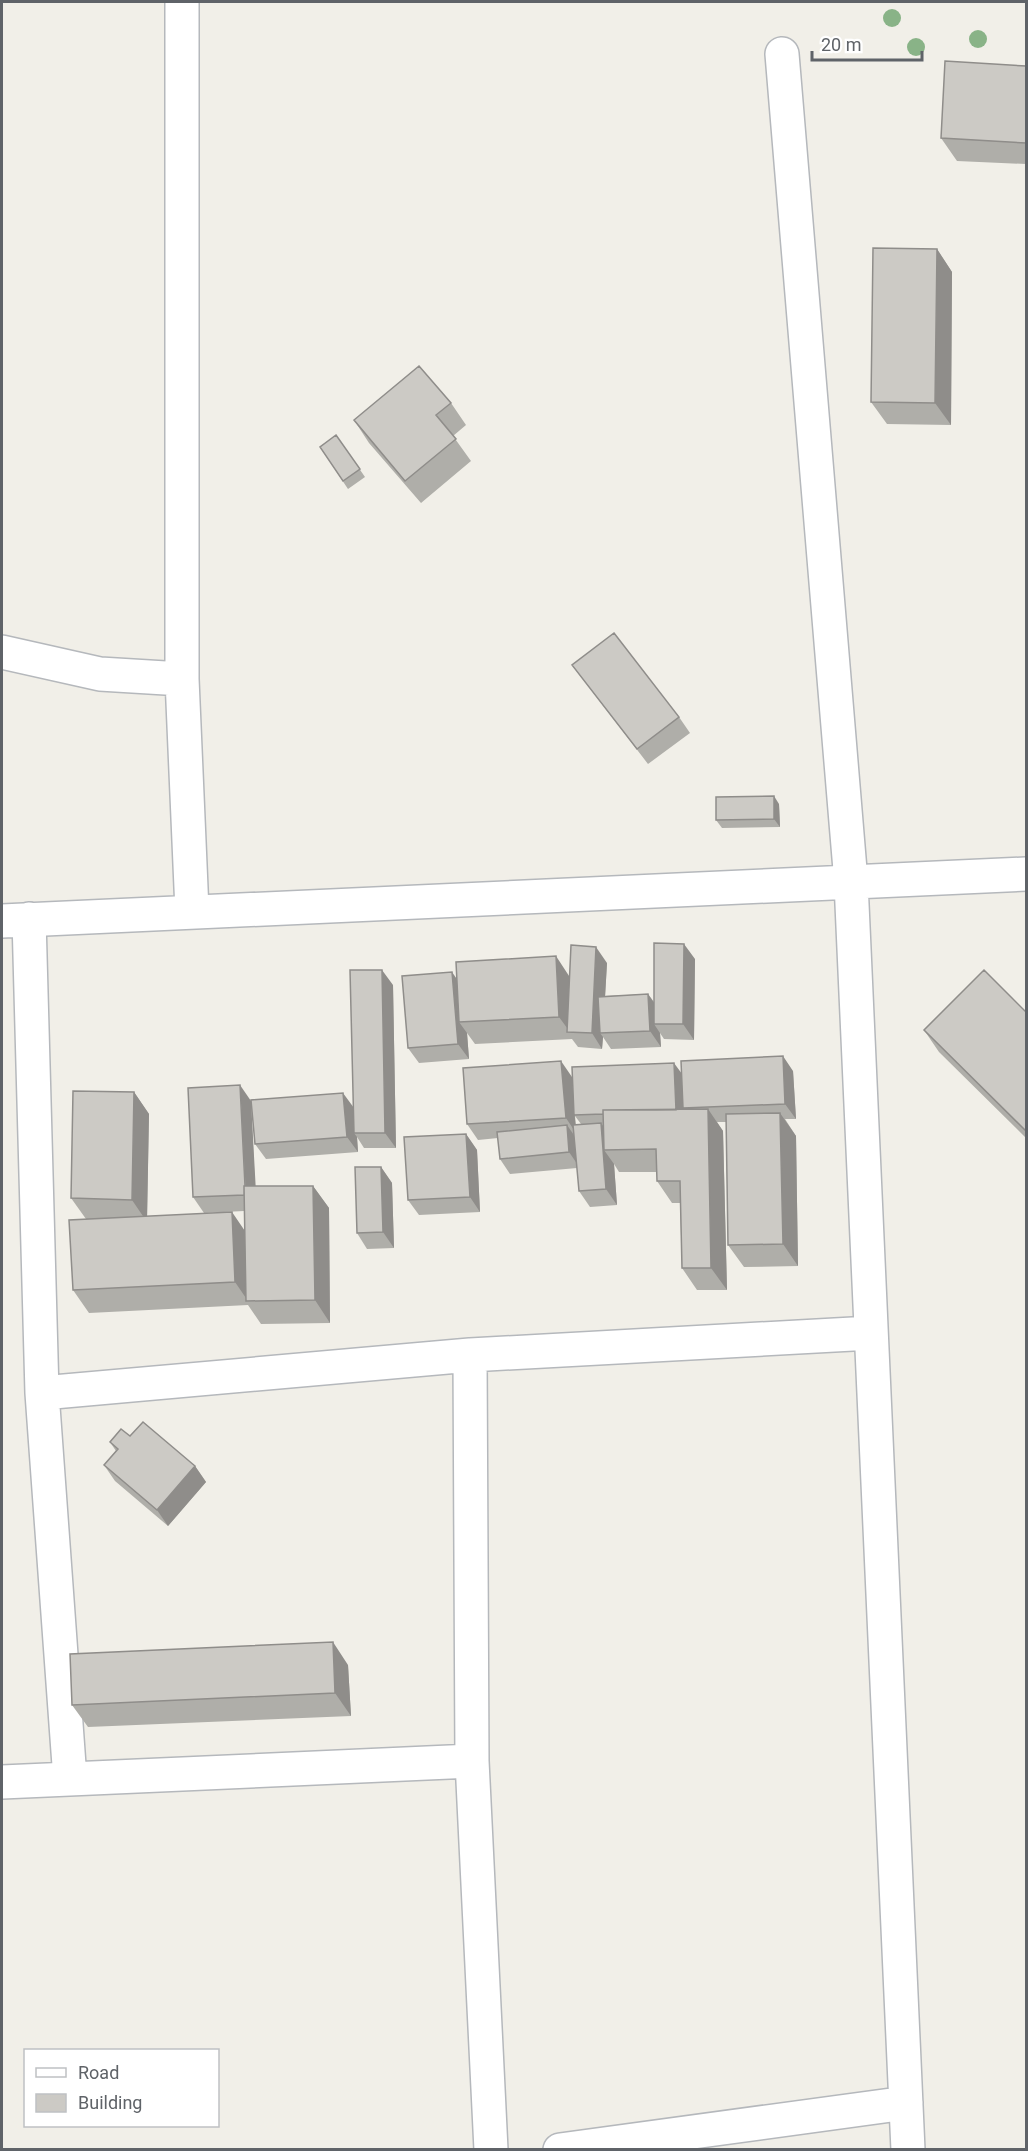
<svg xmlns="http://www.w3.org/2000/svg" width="1028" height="2151" viewBox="0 0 1028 2151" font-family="Roboto,sans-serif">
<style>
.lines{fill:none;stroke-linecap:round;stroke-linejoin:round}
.minor-casing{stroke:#b5b8bc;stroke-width:36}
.minor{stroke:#fff;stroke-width:33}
.tree{fill:#89b387}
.wall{fill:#afaea9;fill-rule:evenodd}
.shaded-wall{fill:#8f8d8a}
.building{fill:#cccac5;stroke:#8f8d8a;stroke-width:1.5}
</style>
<rect width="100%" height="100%" fill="#f1efe8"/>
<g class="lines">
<!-- minor casing -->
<g class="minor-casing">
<path id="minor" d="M182 2V679L192 911
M782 54 851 882 908 2150
M2 652 100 674 182 679
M29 919 42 1393 70 1779
M2 921 1026 874
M470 1355 472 1761 491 2150
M42 1393 470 1355 871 1333
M2 1782 472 1761
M560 2150 906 2103"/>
</g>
<!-- minor -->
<use href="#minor" class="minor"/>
</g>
<!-- trees -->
<g class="tree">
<circle cx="892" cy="18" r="9"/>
<circle cx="978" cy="39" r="9"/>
<circle cx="916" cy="47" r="9"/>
</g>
<!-- wall -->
<path class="wall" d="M1026 66V164L957 161 941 138Z
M937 249 952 272 951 425 887 424 871 402Z
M451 403 466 425 453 436 471 461 421 503 369 443 354 420Z
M336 435 365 477 348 489 320 447Z
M572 665 679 717 690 733 648 764Z
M779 804 780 827 722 828 716 820Z
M695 959 694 1040 664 1039 660 1033 661 1047 611 1049 603 1037 602 1049 578 1047 572 1039 475 1044 467 1033 469 1059 419 1063 408 1048 456 978 570 976 607 963 605 996 648 994 654 1002Z
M393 985 396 1148H364L357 1137 358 1152 266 1159 255 1144 251 1104 255 1186H313L329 1208 330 1323 261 1324 248 1305 89 1313 73 1290 86 1219 71 1198 134 1092 149 1114 147 1216 245 1230 244 1211 204 1213 193 1197 251 1100 353 1107Z
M1026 1012V1138L939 1052 924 1030Z
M793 1071 796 1119H785L796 1136 798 1266 744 1267 728 1245 726 1122H717L723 1131 727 1290H697L682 1268 680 1203H672L657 1181V1172H619L614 1164 617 1205 590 1207 579 1191 577 1168 510 1174 500 1159 498 1138 478 1140 467 1124 572 1077 574 1096 681 1073ZM575 1116 581 1124 576 1125Z
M466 1134 477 1150 480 1212 419 1215 408 1200Z
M381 1167 392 1183 394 1248 367 1249 357 1233Z
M130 1436 195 1466 206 1482 168 1526 115 1481 104 1465 116 1451 110 1442Z
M348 1665 351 1716 88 1727 72 1705Z"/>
<!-- shaded-wall -->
<path class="shaded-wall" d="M937 249 952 272 951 425 935 403Z
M774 796 779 804 780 827 774 819Z
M684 944 695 959 694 1040 683 1024Z
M596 947 607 963 603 1033H600L603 1037 602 1049 592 1033Z
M556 956 571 979 570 1032 559 1017Z
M382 970 393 985 396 1148 385 1133Z
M452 972 463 988 459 1022 467 1033 469 1059 458 1044Z
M648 994 659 1010 654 1024 660 1033 661 1047 650 1031Z
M783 1056 793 1071 796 1119 785 1104Z
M561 1061 572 1077 576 1133 566 1118Z
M674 1063 685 1078 683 1108 687 1112 676 1111Z
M240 1085 251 1101 257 1211 246 1195Z
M134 1092 149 1114 147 1222 132 1200Z
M343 1093 354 1108V1133L357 1137 358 1152 347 1137Z
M708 1109 723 1131 727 1290 711 1268Z
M780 1113 796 1136 798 1266 783 1244Z
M601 1123 612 1138 604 1150 614 1164 617 1205 606 1189Z
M567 1125 578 1141 580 1168 569 1152Z
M466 1134 477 1150 480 1212 470 1197Z
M381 1167 392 1183 394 1248 383 1232Z
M313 1186 329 1208 330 1323 315 1300Z
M232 1212 247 1234 248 1301 235 1282Z
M195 1466 206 1482 168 1526 157 1510Z
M333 1642 348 1665 351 1716 335 1693Z"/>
<!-- building -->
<path class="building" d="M945 61 1026 66V143L941 138Z
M873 248 937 249 935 403 871 402Z
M419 366 451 403 436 415 456 439 405 481 354 420Z
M336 435 360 469 343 481 320 447Z
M614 633 679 717 637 749 572 665Z
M774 796V819L716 820V797Z
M654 943 684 944 683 1024H654Z
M571 945 596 947 592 1033 567 1032Z
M556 956 559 1017 459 1022 456 962Z
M350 970H382L385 1133H354Z
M984 970 1026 1012V1131L924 1030Z
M452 972 458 1044 408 1048 402 976Z
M648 994 650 1031 600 1033 598 997Z
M783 1056 785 1104 683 1108 681 1061Z
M561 1061 566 1118 467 1124 463 1068Z
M674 1063 676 1110H603V1114L574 1115 572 1067Z
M240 1085 245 1186H244V1195L193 1197 188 1088Z
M73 1091 134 1092 132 1200 71 1198Z
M343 1093 347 1137 255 1144 251 1100Z
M708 1109 711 1268H682L680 1181H657L656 1149 604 1150 603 1110Z
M780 1113 783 1244 728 1245 726 1114Z
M601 1123 606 1189 579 1191 573 1125Z
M567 1125 569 1152 500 1159 497 1132Z
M466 1134 470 1197 408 1200 404 1137Z
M355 1167H381L383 1232 357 1233Z
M244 1186H313L315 1300 246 1301Z
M232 1212 235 1282 73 1290 69 1220Z
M143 1422 195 1466 157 1510 104 1465 118 1449 110 1442 121 1429 130 1436Z
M333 1642 335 1693 72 1705 70 1654Z"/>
<!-- border -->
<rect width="1028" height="2151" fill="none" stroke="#5f6368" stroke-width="6"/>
<!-- legend -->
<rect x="24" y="2049" width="195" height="78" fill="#ffffff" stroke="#bfc1c3" stroke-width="1.5"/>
<rect x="36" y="2068" width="30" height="9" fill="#ffffff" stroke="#bfc1c3" stroke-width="1.5"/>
<text x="78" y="2079" font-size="18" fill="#5f6368">Road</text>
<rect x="36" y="2094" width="30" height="18" fill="#cccac5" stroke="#bfc1c3" stroke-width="1.5"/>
<text x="78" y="2109" font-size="18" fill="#5f6368">Building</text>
<!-- scale -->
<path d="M812 51v9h110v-9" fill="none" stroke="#5f6368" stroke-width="3"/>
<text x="821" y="51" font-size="18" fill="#5f6368" stroke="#ffffff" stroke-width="4.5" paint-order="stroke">20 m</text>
</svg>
